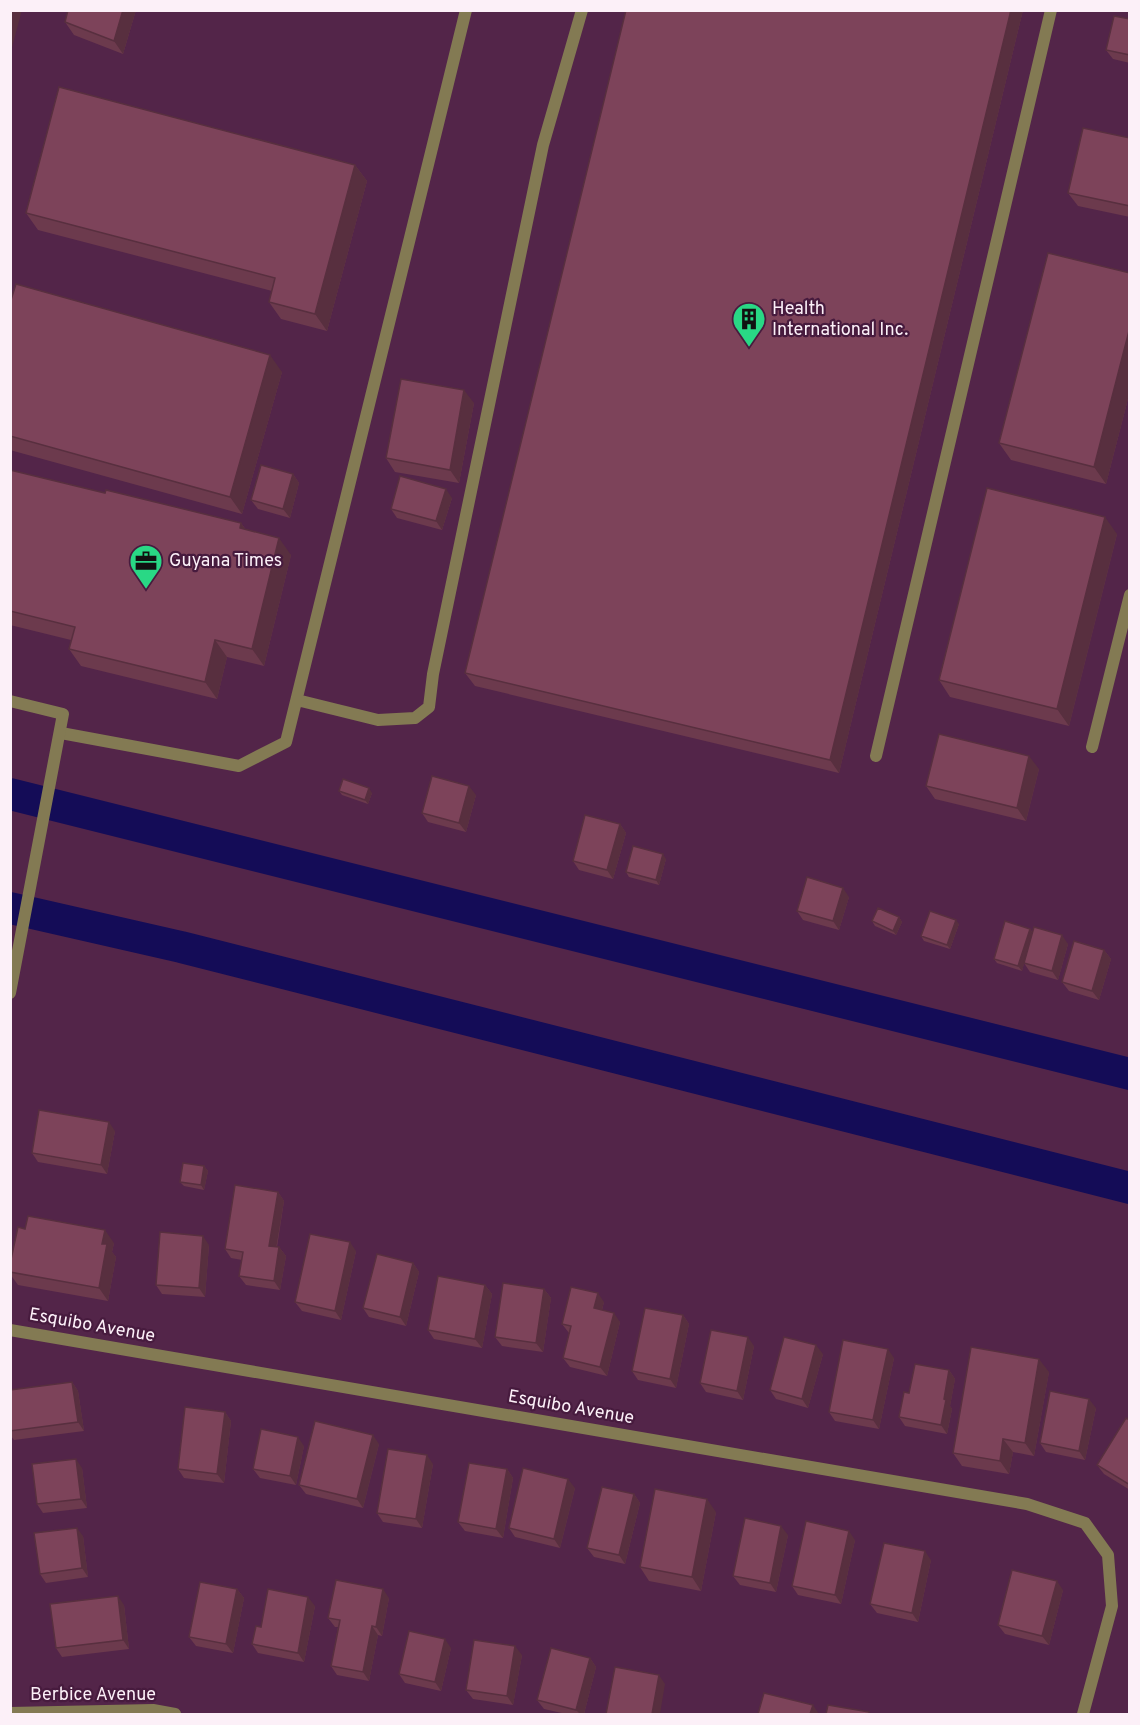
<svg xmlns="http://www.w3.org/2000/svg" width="1140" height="1725" viewBox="0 0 1140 1725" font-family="Overpass,sans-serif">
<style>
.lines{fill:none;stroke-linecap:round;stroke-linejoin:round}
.canal{stroke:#140c57;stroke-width:32}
.lane{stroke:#837a53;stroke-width:12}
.street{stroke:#837a53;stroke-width:12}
.wall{fill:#6c3a4d}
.shaded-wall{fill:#582f3f}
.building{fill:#7d435a;stroke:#582f3f;stroke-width:1.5}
.labels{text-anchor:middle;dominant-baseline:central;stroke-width:4.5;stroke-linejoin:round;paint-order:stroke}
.poi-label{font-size:18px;fill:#fcf0f8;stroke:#471b3e;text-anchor:start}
.street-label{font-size:18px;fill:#fcf0f8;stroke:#471b3e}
</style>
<rect width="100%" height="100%" fill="#532549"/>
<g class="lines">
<!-- canal -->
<path class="canal" d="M10 794 1130 1074
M10 908 181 947 1130 1188"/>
<!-- lane -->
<path class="lane" d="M297 700 378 720 415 718 429 707 433 674 543 145 582 10
M61 733 239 766 286 742 466 10
M1092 747 1130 595
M876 756 1051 10"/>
<!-- street -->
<path class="street" d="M10 701 63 714 10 993
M10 1330 1027 1504 1085 1523 1108 1555 1112 1606 1083 1714
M10 1713 153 1710 175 1714"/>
</g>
<!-- wall -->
<path class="wall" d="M68 10H136L123 54 74 35 65 22Z
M626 10H1023L839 773 475 686 465 673Z
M1130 19V63L1113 59 1106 50Z
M1130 138V217L1078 206 1068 193Z
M355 165 367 181 327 331 281 319 269 302 272 291 38 230 26 213Z
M1130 273V391L1106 484 1011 460 999 443Z
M10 303 282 372 242 514 10 450Z
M474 403 459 483 395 472 386 458Z
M10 470 105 493 241 523 246 530 291 555 264 666 227 657 217 699 81 666 69 649 71 640 10 625Z
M293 474 299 483 290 518 258 509 251 500Z
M452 498 442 530 397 518 391 509Z
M1117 534 1069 726 950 697 939 680Z
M1039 769 1026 821 935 799 926 786Z
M339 791 372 793 368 804 342 795Z
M476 795 466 832 428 822 422 813Z
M620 824 626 833 613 879 579 870 573 861Z
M666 859 659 885 629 877 626 872Z
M849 897 839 930 803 920 797 911Z
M899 917 902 922 896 935 875 926 872 921Z
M959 924 950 949 924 941 921 936Z
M1030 929 1033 933 1068 944 1058 980 1030 972 1024 963 1022 971 997 963 994 959Z
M1104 950 1111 959 1099 1000 1069 991 1062 982Z
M115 1131 107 1174 38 1162 32 1153Z
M204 1166 208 1171 204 1190 184 1186 180 1182Z
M278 1192 284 1201 277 1247H279L286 1256 280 1290 246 1285 239 1276 242 1260 231 1258 225 1249Z
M114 1243 112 1252 116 1257 108 1301 18 1285 10 1274V1264Z
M209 1245 205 1297 162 1294 156 1285Z
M356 1251 341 1320 302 1311 295 1302Z
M413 1263 419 1272 406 1326 369 1317 363 1308Z
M485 1285 492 1294 482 1348 434 1339 428 1330Z
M544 1289 551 1298 543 1352 502 1346 495 1337Z
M604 1302 602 1310 620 1322 607 1376 570 1367 563 1358 569 1333 562 1324Z
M683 1315 689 1324 676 1388 638 1380 632 1371Z
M754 1346 743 1400 706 1392 700 1383Z
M823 1354 808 1408 776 1399 770 1390Z
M894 1358 879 1429 835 1421 829 1412Z
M949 1370 955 1379 950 1406 952 1409 947 1434 905 1426 899 1417 909 1393Z
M1049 1372 1034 1456 1013 1452 1009 1474 962 1466 953 1453Z
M72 1382 78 1391 84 1431 14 1440 10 1435V1431Z
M1096 1408 1085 1460 1046 1452 1040 1443Z
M225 1412 231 1421 224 1483 184 1478 178 1469Z
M1130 1420V1490L1104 1474 1097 1465Z
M379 1444 363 1508 306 1494 299 1485Z
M304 1446 296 1485 260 1478 253 1469Z
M433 1464 422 1528 383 1522 377 1513Z
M82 1468 87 1508 43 1513 37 1504Z
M507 1469 513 1478 503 1538 465 1531 458 1522Z
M575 1488 560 1548 515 1537 509 1528Z
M634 1494 640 1503 625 1564 594 1557 587 1548Z
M716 1512 701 1591 649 1581 640 1567Z
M788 1535 776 1592 740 1585 733 1576Z
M83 1536 88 1577 46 1583 40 1574Z
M855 1540 841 1604 798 1595 792 1586Z
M931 1560 918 1622 877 1613 870 1604Z
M237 1589 244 1598 233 1653 196 1646 189 1637Z
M1063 1590 1049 1645 1005 1634 998 1625Z
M389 1598 382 1636 378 1635 369 1681 337 1675 331 1666 338 1627H335L328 1618Z
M124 1605 129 1649 62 1657 56 1648Z
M315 1606 304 1662 258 1653 252 1644 261 1627Z
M451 1648 441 1691 405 1683 399 1674Z
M522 1655 513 1705 473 1699 466 1690Z
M590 1658 596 1667 584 1714H566L544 1709 537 1700Z"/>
<!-- shaded-wall -->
<path class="shaded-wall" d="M10 10H22L10 55Z
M123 10H136L123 54 114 41Z
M1011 10H1023L839 773 830 760Z
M355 165 367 181 327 331 315 314Z
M1130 327V391L1106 484 1094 467Z
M270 355 282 372 242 514 230 497Z
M464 390 474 403 459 483 450 470Z
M293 474 299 483 290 518 283 509Z
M446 489 452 498 442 530 436 521Z
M1105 517 1117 534 1069 726 1057 709Z
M241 523 253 540 240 528Z
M279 538 291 555 264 666 252 649Z
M215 640 227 657 217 699 205 682Z
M1029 756 1039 769 1026 821 1017 808Z
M469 786 476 795 466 832 459 823Z
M369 788 372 793 368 804 365 800Z
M620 824 626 833 613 879 607 870Z
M663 854 666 859 659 885 656 880Z
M843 888 849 897 839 930 833 921Z
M899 917 902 922 896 935 893 931Z
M956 920 959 924 950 949 947 945Z
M1030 929 1033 933 1022 971 1018 966Z
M1062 935 1068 944 1058 980 1052 971Z
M1104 950 1111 959 1099 1000 1092 991Z
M109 1122 115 1131 107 1174 101 1165Z
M204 1166 208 1171 204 1190 201 1185Z
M278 1192 284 1201 275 1255 269 1246Z
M105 1230 114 1243 112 1252 116 1257 108 1301 99 1288 102 1244Z
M203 1236 209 1245 205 1297 199 1288Z
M350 1242 356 1251 341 1320 335 1311Z
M279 1247 286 1256 280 1290 274 1281Z
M413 1263 419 1272 406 1326 400 1317Z
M485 1285 492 1294 482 1348 475 1339Z
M544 1289 551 1298 543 1352 536 1343Z
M598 1293 604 1302 600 1317 594 1308Z
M614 1313 620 1322 607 1376 600 1367Z
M683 1315 689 1324 676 1388 670 1379Z
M748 1337 754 1346 743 1400 737 1391Z
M816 1345 823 1354 808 1408 802 1399Z
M888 1349 894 1358 879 1429 873 1420Z
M1039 1359 1049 1372 1034 1456 1025 1443Z
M949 1370 955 1379 950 1406 952 1409 947 1434 941 1425 944 1399Z
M72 1382 78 1391 84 1431 78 1422Z
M1089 1399 1096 1408 1085 1460 1079 1451Z
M225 1412 231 1421 224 1483 217 1474Z
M373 1435 379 1444 363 1508 357 1499Z
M298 1437 304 1446 296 1485 290 1476Z
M1003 1439 1013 1452 1009 1474 1000 1461Z
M427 1455 433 1464 422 1528 416 1519Z
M76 1459 82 1468 87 1508 81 1499Z
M507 1469 513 1478 503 1538 496 1529Z
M568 1479 575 1488 560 1548 554 1539Z
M634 1494 640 1503 625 1564 619 1555Z
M707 1499 716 1512 701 1591 692 1577Z
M781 1526 788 1535 776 1592 770 1583Z
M77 1528 83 1536 88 1577 82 1568Z
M849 1531 855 1540 841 1604 835 1595Z
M925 1551 931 1560 918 1622 912 1613Z
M1057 1581 1063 1590 1049 1645 1042 1636Z
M237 1589 244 1598 233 1653 226 1644Z
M383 1589 389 1598 382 1636 376 1627Z
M118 1596 124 1605 129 1649 123 1640Z
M308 1597 315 1606 304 1662 298 1653Z
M372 1626 378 1635 369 1681 363 1672Z
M445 1639 451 1648 441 1691 435 1682Z
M515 1646 522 1655 513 1705 507 1696Z
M590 1658 596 1667 584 1714H580L576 1710Z
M659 1675 665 1684 660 1714H652Z
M813 1705 819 1714H810Z"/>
<!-- building -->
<path class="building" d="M68 10H123L114 41 65 22Z
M626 10H1011L830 760 465 673Z
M1114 16 1130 19V55L1106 50Z
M59 87 355 165 315 314 269 302 275 278 26 213Z
M1083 128 1130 138V206L1068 193Z
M1048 253 1130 273V327L1094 467 999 443Z
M16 284 270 355 230 497 10 436V303Z
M401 379 464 390 450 470 386 458Z
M261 465 293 474 283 509 251 500Z
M10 470 105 493 106 490 241 523 240 528 279 538 252 649 215 640 205 682 69 649 75 627 10 611Z
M400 476 446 489 436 521 391 509Z
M987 488 1105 517 1057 709 939 680Z
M939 734 1029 756 1017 808 926 786Z
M432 776 469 786 459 823 422 813Z
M343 779 369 788 365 800 339 791Z
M585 815 620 824 607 870 573 861Z
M633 846 663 854 656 880 626 872Z
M807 877 843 888 833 921 797 911Z
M878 908 899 917 893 931 872 921Z
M930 911 956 920 947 945 921 936Z
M1005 921 1030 929 1018 966 994 959Z
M1034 927 1062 935 1052 971 1024 963Z
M1074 941 1104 950 1092 991 1062 982Z
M39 1110 109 1122 101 1165 32 1153Z
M183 1163 204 1166 201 1185 180 1182Z
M235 1185 278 1192 269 1246 279 1247 274 1281 239 1276 243 1252 225 1249Z
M28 1216 105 1230 102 1244H107L99 1288 10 1272V1264L18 1227 25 1229Z
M160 1232 203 1236 199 1288 156 1285Z
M310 1234 350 1242 335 1311 295 1302Z
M377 1254 413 1263 400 1317 363 1308Z
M438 1276 485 1285 475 1339 428 1330Z
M503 1283 544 1289 536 1343 495 1337Z
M571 1287 598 1293 594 1308 614 1313 600 1367 563 1358 571 1326 562 1324Z
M645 1308 683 1315 670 1379 632 1371Z
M711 1330 748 1337 737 1391 700 1383Z
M784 1337 816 1345 802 1399 770 1390Z
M843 1340 888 1349 873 1420 829 1412Z
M971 1347 1039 1359 1025 1443 1003 1439 1000 1461 953 1453Z
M915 1364 949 1370 944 1399 946 1400 941 1425 899 1417 904 1392 909 1393Z
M72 1382 78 1422 10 1431V1390Z
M1050 1391 1089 1399 1079 1451 1040 1443Z
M185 1407 225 1412 217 1474 178 1469Z
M1126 1418 1130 1420V1485L1097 1465Z
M315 1421 373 1435 357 1499 299 1485Z
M261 1429 298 1437 290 1476 253 1469Z
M388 1449 427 1455 416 1519 377 1513Z
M76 1459 81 1499 37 1504 32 1464Z
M469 1463 507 1469 496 1529 458 1522Z
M523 1468 568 1479 554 1539 509 1528Z
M602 1487 634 1494 619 1555 587 1548Z
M655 1489 707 1499 692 1577 640 1567Z
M745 1518 781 1526 770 1583 733 1576Z
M806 1521 849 1531 835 1595 792 1586Z
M77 1528 82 1568 40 1574 34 1533Z
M884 1543 925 1551 912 1613 870 1604Z
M1012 1570 1057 1581 1042 1636 998 1625Z
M336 1580 383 1589 376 1627 372 1626 363 1672 331 1666 340 1620 328 1618Z
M200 1582 237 1589 226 1644 189 1637Z
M268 1589 308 1597 298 1653 252 1644 256 1626 261 1627Z
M118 1596 123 1640 56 1648 50 1604Z
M409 1631 445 1639 435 1682 399 1674Z
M474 1640 515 1646 507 1696 466 1690Z
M551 1648 590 1658 576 1710 537 1700Z
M615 1667 659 1675 652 1714H606Z
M764 1693 813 1705 810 1714H758Z
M828 1705 869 1712V1714H826Z"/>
<!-- icons -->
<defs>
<g id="building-pin" transform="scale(1.725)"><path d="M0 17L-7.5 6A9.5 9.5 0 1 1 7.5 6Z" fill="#29d885" stroke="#471b3e"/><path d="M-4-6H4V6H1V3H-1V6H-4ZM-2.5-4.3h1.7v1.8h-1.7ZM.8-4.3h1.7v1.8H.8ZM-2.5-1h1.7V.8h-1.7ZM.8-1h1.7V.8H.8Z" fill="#111"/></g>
<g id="office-pin" transform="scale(1.725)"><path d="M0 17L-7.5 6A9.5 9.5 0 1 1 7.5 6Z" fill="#29d885" stroke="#471b3e"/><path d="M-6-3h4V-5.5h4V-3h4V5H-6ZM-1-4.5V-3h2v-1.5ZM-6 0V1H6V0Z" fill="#111"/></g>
</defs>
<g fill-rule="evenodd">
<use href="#building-pin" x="749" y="319"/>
<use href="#office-pin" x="146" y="561"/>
</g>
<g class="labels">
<!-- poi labels -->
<g class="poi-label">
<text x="772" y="309">Health<tspan x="772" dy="21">International Inc.</tspan></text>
<text x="169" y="561">Guyana Times</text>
</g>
<!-- street labels -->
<g class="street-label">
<text transform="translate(92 1326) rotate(10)">Esquibo Avenue</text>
<text transform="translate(571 1408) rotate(10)">Esquibo Avenue</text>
<text x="93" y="1695">Berbice Avenue</text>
</g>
</g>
<!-- border -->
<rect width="1140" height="1725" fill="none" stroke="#fcf0f8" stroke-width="24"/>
</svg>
